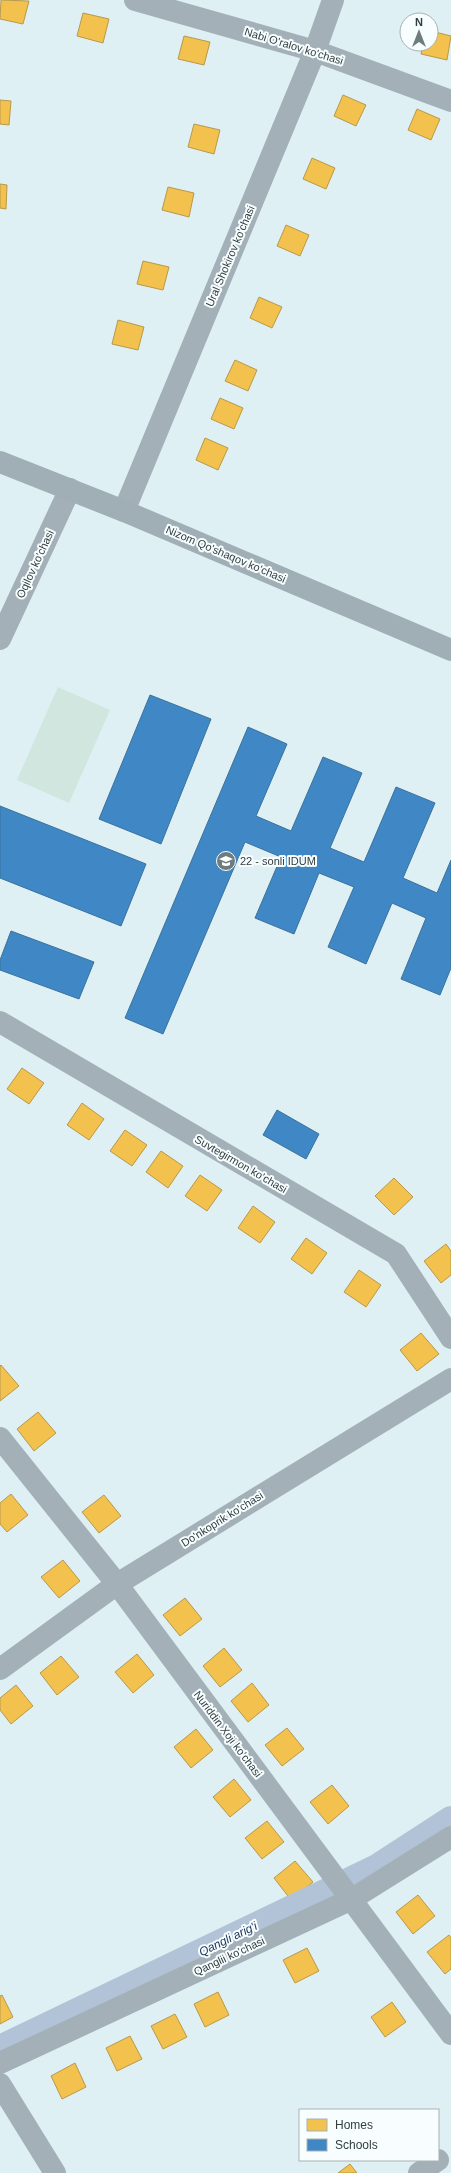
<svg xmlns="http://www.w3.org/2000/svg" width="451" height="2173" font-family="Helvetica,sans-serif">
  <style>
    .green { fill: #d1e6de }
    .homes { fill: #f2c14e; stroke: #b8994a }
    .schools { fill: #3f88c5; stroke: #3b729d }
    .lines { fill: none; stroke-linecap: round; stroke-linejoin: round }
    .canal { stroke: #b2c3d8; stroke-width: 26 }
    .street { stroke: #a3b0b7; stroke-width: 22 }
    .secondary { stroke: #a0afb6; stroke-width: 22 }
    .labels { text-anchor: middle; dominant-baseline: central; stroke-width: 4; stroke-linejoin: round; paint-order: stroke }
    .street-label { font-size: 11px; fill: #313d3f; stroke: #f8feff }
    .poi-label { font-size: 11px; fill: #313d3f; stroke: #f8feff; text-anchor: start }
    .water-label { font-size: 12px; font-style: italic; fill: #193056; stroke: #f8feff }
  </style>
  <rect width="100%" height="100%" fill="#def0f3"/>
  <path class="green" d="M 58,687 L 110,710 L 69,803 L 17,780 Z"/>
  <path class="homes" d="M 1,0 L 29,1 L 23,24 L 0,19 Z
    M 83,13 L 109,19 L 103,43 L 77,36 Z
    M 431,31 L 451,36 L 447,60 L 421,54 L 423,44 L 431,44 Z
    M 184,36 L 210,42 L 204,65 L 178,59 Z
    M 343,95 L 366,105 L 356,126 L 334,116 Z
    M 0,100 L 11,101 L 9,125 L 0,124 Z
    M 417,109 L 440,119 L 431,140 L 408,130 Z
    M 194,124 L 220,130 L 214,154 L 188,147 Z
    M 312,158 L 335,168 L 326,189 L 303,179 Z
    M 0,184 L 7,185 L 6,209 L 0,208 Z
    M 168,187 L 194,193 L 189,217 L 162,210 Z
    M 286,225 L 309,235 L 300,256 L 277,246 Z
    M 143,261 L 169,267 L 163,290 L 137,284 Z
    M 259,297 L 282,307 L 272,328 L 250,318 Z
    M 118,320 L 144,327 L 138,350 L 112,344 Z
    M 235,360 L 257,370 L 248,391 L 225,381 Z
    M 220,398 L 243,408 L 234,429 L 211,419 Z
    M 205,438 L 228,448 L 218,470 L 196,460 Z
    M 22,1068 L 44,1083 L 29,1104 L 7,1089 Z
    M 82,1103 L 104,1119 L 89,1140 L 67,1125 Z
    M 125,1130 L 147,1145 L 132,1166 L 110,1151 Z
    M 161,1151 L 183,1166 L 168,1188 L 146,1172 Z
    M 200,1175 L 222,1190 L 207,1211 L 185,1196 Z
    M 394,1178 L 413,1197 L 394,1215 L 375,1196 Z
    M 253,1206 L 275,1222 L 260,1243 L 238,1228 Z
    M 306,1238 L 327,1253 L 312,1274 L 291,1259 Z
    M 446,1244 L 451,1251 L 451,1275 L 441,1283 L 424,1261 Z
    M 359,1270 L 381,1285 L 366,1307 L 344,1292 Z
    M 421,1333 L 439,1354 L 417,1371 L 400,1350 Z
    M 1,1365 L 19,1386 L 0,1401 L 0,1366 Z
    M 38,1412 L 56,1433 L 34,1451 L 17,1429 Z
    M 11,1494 L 28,1515 L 7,1532 L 0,1524 L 0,1503 Z
    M 104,1495 L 121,1516 L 99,1533 L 82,1512 Z
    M 63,1560 L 80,1581 L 59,1598 L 41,1577 Z
    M 185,1598 L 202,1619 L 180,1636 L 163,1615 Z
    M 224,1648 L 242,1670 L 220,1687 L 203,1666 Z
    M 137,1654 L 154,1675 L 133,1693 L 115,1672 Z
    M 61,1656 L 79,1677 L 57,1695 L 40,1673 Z
    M 252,1683 L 269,1705 L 248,1722 L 231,1701 Z
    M 16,1685 L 33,1706 L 11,1724 L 0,1710 L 0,1698 Z
    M 287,1728 L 304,1749 L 282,1766 L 265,1745 Z
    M 196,1729 L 213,1750 L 191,1768 L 174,1747 Z
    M 234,1779 L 251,1800 L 230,1817 L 213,1797 Z
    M 332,1785 L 349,1806 L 328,1824 L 310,1802 Z
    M 267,1821 L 284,1842 L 262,1859 L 245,1838 Z
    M 295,1861 L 313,1882 L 291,1900 L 274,1878 Z
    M 418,1895 L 435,1916 L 413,1934 L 396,1912 Z
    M 449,1935 L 451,1938 L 451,1969 L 445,1974 L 427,1952 Z
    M 307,1948 L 319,1971 L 295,1983 L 283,1960 Z
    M 218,1992 L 229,2015 L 205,2027 L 194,2004 Z
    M 2,1995 L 13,2017 L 0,2024 L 0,1996 Z
    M 392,2002 L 406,2022 L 385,2037 L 371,2017 Z
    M 175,2014 L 187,2037 L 163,2049 L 151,2026 Z
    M 130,2036 L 142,2059 L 117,2071 L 106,2048 Z
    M 75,2063 L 86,2087 L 62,2099 L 51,2076 Z
    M 350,2164 L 357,2173 L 338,2173 Z"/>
  <path class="schools" d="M 150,695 L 211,719 L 161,844 L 99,819 Z
    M 248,727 L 287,744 L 256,816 L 291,831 L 323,757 L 362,773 L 330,848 L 364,862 L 396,787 L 435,803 L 403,878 L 437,893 L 451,860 L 451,968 L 440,995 L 401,979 L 426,918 L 392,903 L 366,964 L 328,947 L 354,887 L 319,873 L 294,934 L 255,918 L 281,857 L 245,842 L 163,1034 L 125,1018 Z
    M 0,806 L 146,864 L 121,926 L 0,878 Z
    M 11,931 L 94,962 L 79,999 L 0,970 L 0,960 Z
    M 277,1110 L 319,1134 L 306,1159 L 263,1135 Z"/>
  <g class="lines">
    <path class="canal" d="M 0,2048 L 377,1867 L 451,1819"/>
    <path class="street" d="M 135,0 L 315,51 L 451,101
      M 124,511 L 315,51 L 333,0
      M 0,639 L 70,489
      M 0,1022 L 396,1254 L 451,1338
      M 0,1438 L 117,1584 L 451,2034
      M 0,1669 L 117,1584 L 451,1379
      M 0,2063 L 352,1899 L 451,1837
      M 0,2084 L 55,2173
      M 419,2173 L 438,2160"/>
    <path class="secondary" d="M 0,462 L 124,511 L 451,650"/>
  </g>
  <defs>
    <symbol id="school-disc" viewBox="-11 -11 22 22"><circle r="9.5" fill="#6e7c7e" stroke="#f8feff"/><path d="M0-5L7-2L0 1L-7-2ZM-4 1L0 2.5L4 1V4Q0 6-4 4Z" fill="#fff"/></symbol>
  </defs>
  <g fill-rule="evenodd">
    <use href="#school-disc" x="215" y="850" width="22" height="22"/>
  </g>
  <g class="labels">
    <g class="street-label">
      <text transform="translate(294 46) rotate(17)">Nabi O'ralov ko'chasi</text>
      <text transform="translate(230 256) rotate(-67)">Ural Shokirov ko'chasi</text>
      <text transform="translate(226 554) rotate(23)">Nizom Qo'shaqov ko'chasi</text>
      <text transform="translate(35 564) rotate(-65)">Oqilov ko'chasi</text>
      <text transform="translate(241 1164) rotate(30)">Suvtegirmon ko'chasi</text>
      <text transform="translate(222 1519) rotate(-32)">Do'nkoprik ko'chasi</text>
      <text transform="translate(228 1734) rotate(53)">Nuriddin Xoji ko'chasi</text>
      <text transform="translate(229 1956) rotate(-25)">Qanglii ko'chasi</text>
    </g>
    <g class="poi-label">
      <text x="240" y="861">22 - sonli IDUM</text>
    </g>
    <g class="water-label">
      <text transform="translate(228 1939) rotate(-26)">Qangli arig'i</text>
    </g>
  </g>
  <rect x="299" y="2109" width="140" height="52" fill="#f8feff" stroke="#a8b1b2"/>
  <rect x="307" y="2119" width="20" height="12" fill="#f2c14e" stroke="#a8b1b2"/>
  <text x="335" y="2129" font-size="12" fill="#313d3f">Homes</text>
  <rect x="307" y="2139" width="20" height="12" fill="#3f88c5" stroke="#a8b1b2"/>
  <text x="335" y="2149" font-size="12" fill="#313d3f">Schools</text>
  <g transform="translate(419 32)"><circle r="19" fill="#f8feff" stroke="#a8b1b2"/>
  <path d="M0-3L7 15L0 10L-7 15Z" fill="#6e7c7e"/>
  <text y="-6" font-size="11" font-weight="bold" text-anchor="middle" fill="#313d3f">N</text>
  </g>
</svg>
